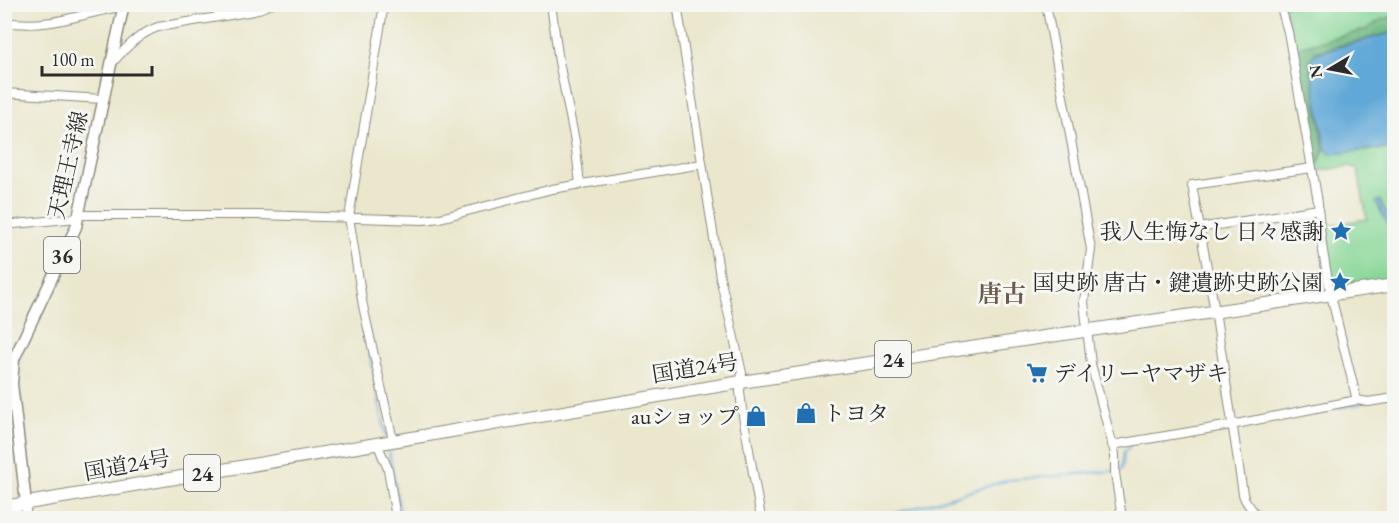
<svg xmlns="http://www.w3.org/2000/svg" width="1399" height="523" font-family="'EB Garamond','Noto Serif JP',serif">
  <style>
    .green { fill: #87d797; stroke: #598161; stroke-width: 1.5 }
    .forest { fill: #6db880; stroke: #4c7256; stroke-width: 1.5 }
    .water { fill: #60a8d7; stroke: #466a81; stroke-width: 1.5 }
    .lines { fill: none; stroke-linecap: round; stroke-linejoin: round }
    .stream { stroke: #60a8d7; stroke-width: 2 }
    .minor-casing { stroke: #8b897c; stroke-width: 10 }
    .major-casing { stroke: #8b897c; stroke-width: 13 }
    .highway-casing { stroke: #8b897c; stroke-width: 14 }
    .minor { stroke: #fff; stroke-width: 8 }
    .major { stroke: #fff; stroke-width: 10 }
    .highway { stroke: #fff; stroke-width: 12 }
    .labels { text-anchor: middle; dominant-baseline: central; stroke-width: 6; stroke-linejoin: round; paint-order: stroke }
    .shield { fill: #f6f6f2; stroke: #686867; stroke-width: 1.5 }
    .shield-label { font-size: 21px; font-weight: bold; fill: #2b2b2b }
    .street-label { font-size: 22px; fill: #2b2b2b; stroke: #f6f6f2 }
    .poi-label { font-size: 22px; fill: #2b2b2b; stroke: #f6f6f2; text-anchor: end }
    .neighbourhood-label { font-size: 24px; font-weight: bold; fill: #6c5c4f; stroke: #f6f6f2 }
  </style>
  <rect width="100%" height="100%" fill="#f6f6f2"/>
  <filter id="ink" filterUnits="userSpaceOnUse"><feTurbulence type="fractalNoise" baseFrequency=".0167" numOctaves="2"/><feDisplacementMap in="SourceGraphic" scale="12" xChannelSelector="R" yChannelSelector="G"/><feConvolveMatrix kernelMatrix="1 2 1 2 8 2 1 2 1" color-interpolation-filters="sRGB"/></filter>
  <filter id="wash" filterUnits="userSpaceOnUse"><feTurbulence type="fractalNoise" baseFrequency=".008" numOctaves="4" result="noise"/><feDisplacementMap in="SourceGraphic" scale="24" xChannelSelector="R" yChannelSelector="G"/><feGaussianBlur stdDeviation="1.35" result="paint"/><feColorMatrix in="noise" values="0 0 0 0 0 0 0 0 0 0 0 0 0 0 0 0 0 1.4 0 .05"/><feComposite in="paint" operator="in"/></filter>
  <g filter="url(#wash)">
    <rect width="100%" height="100%" fill="#ebe7cd"/>
    <path class="green" d="M 1283,5 L 1394,5 L 1394,279 L 1334,288 L 1321,227 L 1367,219 L 1358,170 L 1351,166 L 1316,171 L 1295,44 Z"/>
    <path class="forest" d="M 1394,17 L 1394,32 L 1316,52 L 1310,60 L 1324,149 L 1319,163 L 1316,164 L 1295,54 L 1299,47 L 1367,29 L 1382,19 Z"/>
    <path class="water" d="M 1394,32 L 1394,148 L 1330,154 L 1325,149 L 1310,60 L 1316,53 Z
      M 1380,200 L 1394,229 L 1394,237 L 1376,202 Z"/>
    <g class="lines">
      <path class="stream" d="M 370,354 L 386,437
        M 1336,408 L 1360,404
        M 388,446 L 401,518
        M 1118,471 L 1122,469 L 1124,452 L 1130,446
        M 833,518 L 850,518
        M 880,518 L 1008,480 L 1113,471"/>
    </g>
  </g>
  <g filter="url(#ink)">
    <g class="lines">
      <defs>
        <path id="minor" d="M 384,4 L 349,217 L 363,306 L 393,440
          M 551,4 L 559,62 L 575,141 L 580,184
          M 677,4 L 720,277 L 742,373 L 740,391 L 742,410 L 761,518
          M 1046,4 L 1091,249 L 1084,302 L 1091,364 L 1115,454 L 1115,473 L 1122,518
          M 1280,4 L 1288,32 L 1318,202 C 1321,269 1341,335 1357,400
          M 4,22 C 53,29 78,14 124,6
          M 111,64 C 126,48 138,34 158,27 L 254,11 L 271,4
          M 4,93 L 103,99
          M 79,215 L 258,215 L 423,220 L 440,218 L 552,189 L 702,164
          M 4,225 L 78,218
          M 1199,228 L 1319,209
          M 377,443 L 388,469 L 396,518
          M 1112,445 L 1231,425 L 1357,400 L 1368,402 L 1394,398
          M 26,503 L 26,518
          M 1257,518 C 1253,508 1245,504 1243,494 L 1216,317 L 1192,185 L 1312,168"/>
        <path id="major" d="M 26,503 L 12,384 L 14,359 L 76,227 L 124,4"/>
        <path id="highway" d="M 4,507 L 741,382 L 1394,285"/>
      </defs>
      <use href="#minor" class="minor-casing"/>
      <use href="#major" class="major-casing"/>
      <use href="#highway" class="highway-casing"/>
      <use href="#minor" class="minor"/>
      <use href="#major" class="major"/>
      <use href="#highway" class="highway"/>
    </g>
  </g>
  <defs>
    <symbol id="sight-bare" viewBox="-9 -9 18 18"><path d="M0-6L1.8-2.2L6-1.7L2.9 1.2L3.7 5.4L0 3.3L-3.7 5.4L-2.9 1.2L-6-1.7L-1.8-2.2Z" fill="#1f6fb2" stroke="#f6f6f2" stroke-width="2.5" paint-order="stroke"/></symbol>
    <symbol id="supermarket-bare" viewBox="-9 -9 18 18"><path d="M-6-5.5h2.5l.6 2H6L4.5 2H-2.5L-4.4-4H-6ZM-1.5 3.2a1.3 1.3 0 1 0 .1 0ZM3 3.2a1.3 1.3 0 1 0 .1 0Z" fill="#1f6fb2" stroke="#f6f6f2" stroke-width="2.5" paint-order="stroke"/></symbol>
    <symbol id="shop-bare" viewBox="-9 -9 18 18"><path d="M-5-2.5h2.3a2.7 3.5 0 0 1 5.4 0H5L5.5 6h-11ZM-1.5-2.5h3a1.5 2.3 0 0 0-3 0Z" fill="#1f6fb2" stroke="#f6f6f2" stroke-width="2.5" paint-order="stroke"/></symbol>
  </defs>
  <g fill-rule="evenodd">
    <use href="#sight-bare" x="1326" y="216" width="30" height="30"/>
    <use href="#sight-bare" x="1325" y="267" width="30" height="30"/>
    <use href="#supermarket-bare" x="1022" y="358" width="30" height="30"/>
    <use href="#shop-bare" x="791" y="398" width="30" height="30"/>
    <use href="#shop-bare" x="741" y="401" width="30" height="30"/>
  </g>
  <g class="labels">
    <g class="shield">
      <rect x="44" y="237" width="36" height="36" rx="4.5"/>
      <rect x="875" y="341" width="36" height="36" rx="4.5"/>
      <rect x="184" y="455" width="36" height="36" rx="4.5"/>
    </g>
    <g class="shield-label">
      <text x="62" y="255">36</text>
      <text x="893" y="359">24</text>
      <text x="202" y="473">24</text>
    </g>
    <g class="street-label">
      <text transform="translate(68 165) rotate(-77)">天理王寺線</text>
      <text transform="translate(695 368) rotate(-9)">国道24号</text>
      <text transform="translate(127 465) rotate(-10)">国道24号</text>
    </g>
    <g class="poi-label">
      <text x="1324" y="231">我人生悔なし 日々感謝</text>
      <text x="1323" y="282">国史跡 唐古・鍵遺跡史跡公園</text>
      <text x="1054" y="373" text-anchor="start">デイリーヤマザキ</text>
      <text x="823" y="413" text-anchor="start">トヨタ</text>
      <text x="739" y="416">auショップ</text>
    </g>
    <g class="neighbourhood-label">
      <text x="1002" y="293">唐古</text>
    </g>
  </g>
  <rect width="1399" height="523" fill="none" stroke="#f6f6f2" stroke-width="24"/>
  <g transform="translate(1330 69) rotate(260)" stroke="#f6f6f2" stroke-width="4.5" paint-order="stroke">
  <path d="M0-4.5L10 22L0 15L-10 22Z" fill="#2b2b2b"/>
  <text y="-9" font-size="16" font-weight="bold" text-anchor="middle" fill="#2b2b2b">N</text>
  </g>
  <path d="M42 66v9h110v-9" fill="none" stroke="#2b2b2b" stroke-width="3"/>
  <text x="51" y="66" font-size="18" fill="#2b2b2b" stroke="#f6f6f2" stroke-width="4.5" paint-order="stroke">100 m</text>
</svg>
